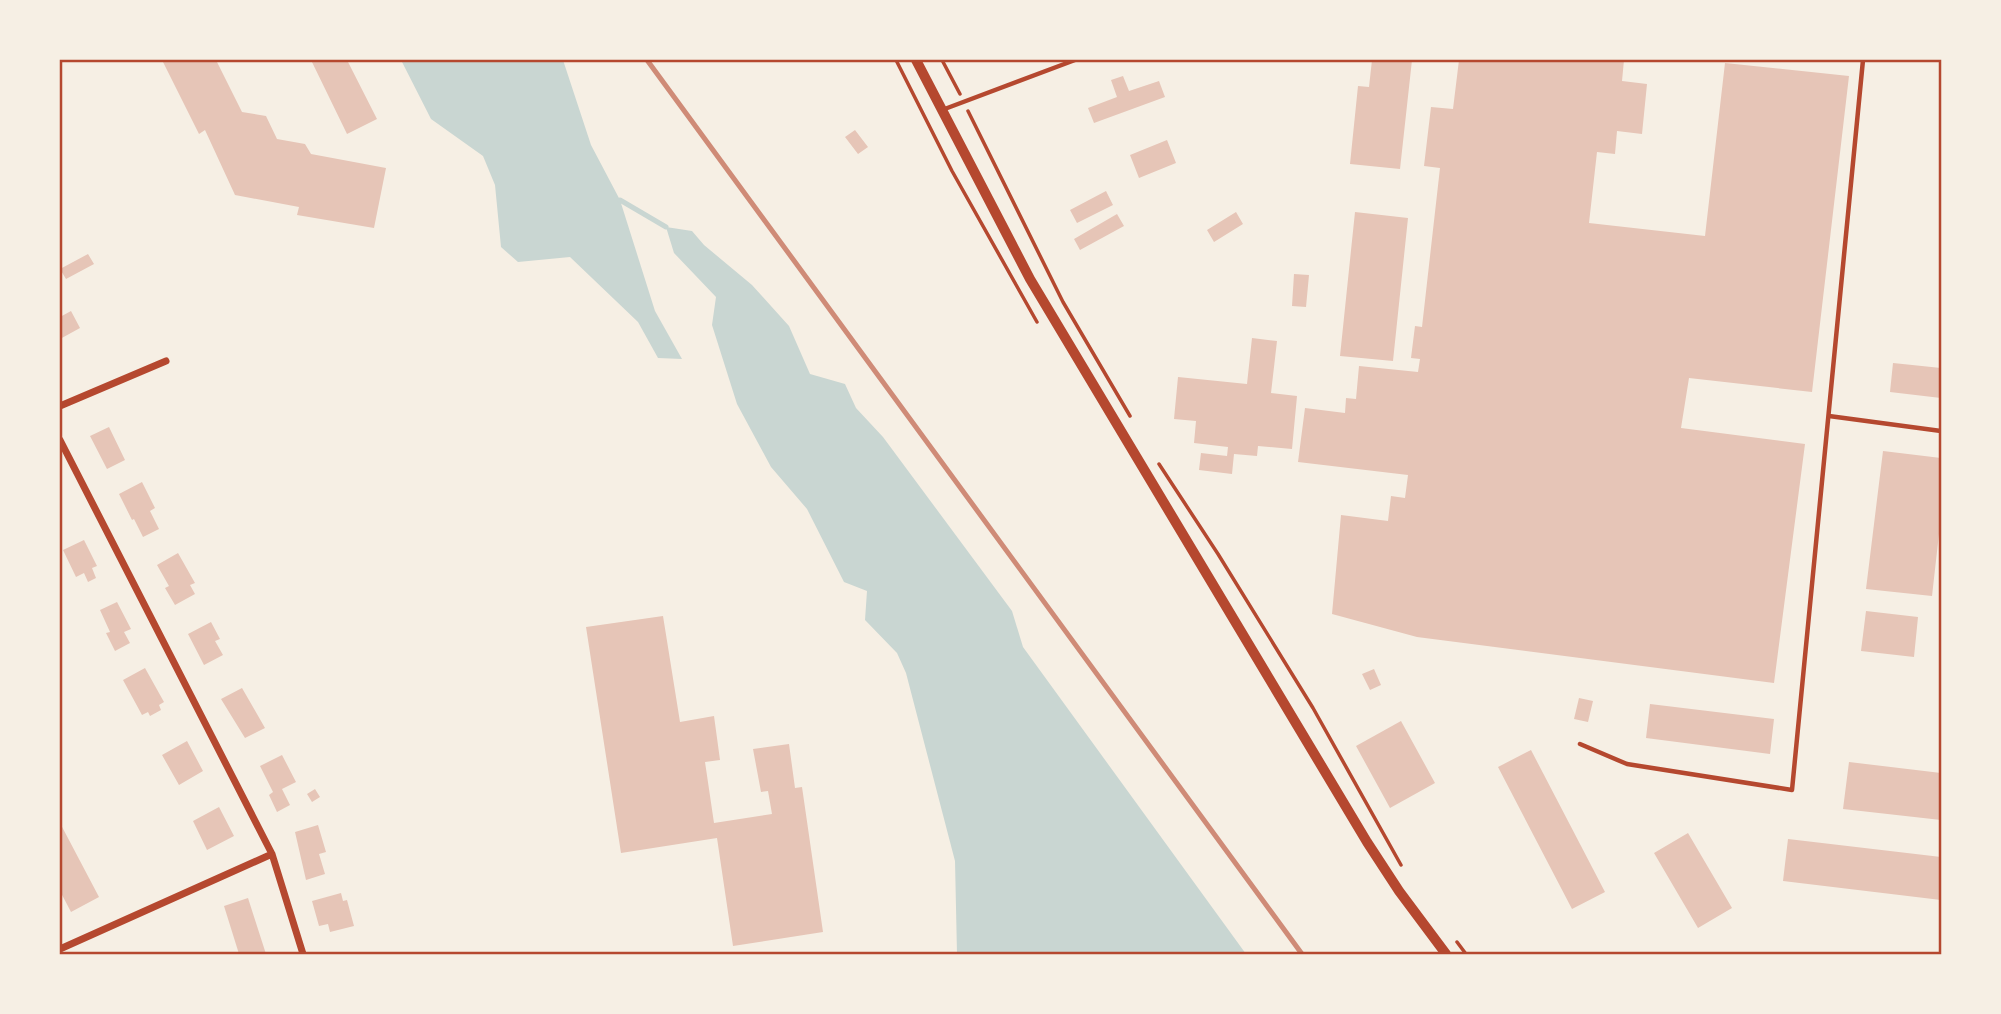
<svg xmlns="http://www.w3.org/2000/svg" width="2001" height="1014" font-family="'Nunito Sans',sans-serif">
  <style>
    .water { fill: #c9d6d2 }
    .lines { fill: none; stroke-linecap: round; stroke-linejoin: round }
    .stream { stroke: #c9d6d2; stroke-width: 5 }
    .building { fill: #e6c5b7 }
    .path { stroke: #b5482f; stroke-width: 3.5 }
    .service { stroke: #b5482f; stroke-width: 4.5 }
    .minor { stroke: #b5482f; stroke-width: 7 }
    .tertiary { stroke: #b5482f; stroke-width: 10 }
    .rail { stroke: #cf8b77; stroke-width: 5 }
    .neatline { fill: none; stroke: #b5482f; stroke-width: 2.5 }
  </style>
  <rect width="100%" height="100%" fill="#f6efe4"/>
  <path class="water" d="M 401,60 L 563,60 L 591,145 L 620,200 L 655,311 L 682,359 L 658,358 L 638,322 L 570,257 L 518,262 L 501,247 L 495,185 L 483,156 L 431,119 Z
    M 666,227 L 692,231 L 704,245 L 752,285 L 789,326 L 810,374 L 845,384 L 856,408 L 883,437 L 1012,611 L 1023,647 L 1246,954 L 957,954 L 955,861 L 906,673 L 897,653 L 865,620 L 867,591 L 844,582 L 807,509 L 771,467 L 737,404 L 712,325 L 716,297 L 674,253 Z"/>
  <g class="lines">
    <path class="stream" d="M 620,200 L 666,227"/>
  </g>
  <path class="building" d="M 162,60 L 216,60 L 242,112 L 266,116 L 277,139 L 305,144 L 311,154 L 386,168 L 374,228 L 297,215 L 299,207 L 235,195 L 205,130 L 199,134 Z
    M 311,60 L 347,60 L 377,119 L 347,134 Z
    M 1372,60 L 1412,60 L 1400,169 L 1350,164 L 1358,86 L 1369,87 Z
    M 1459,60 L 1624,60 L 1622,81 L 1647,84 L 1642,134 L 1617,131 L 1615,154 L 1597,152 L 1589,223 L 1705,236 L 1725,63 L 1849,76 L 1812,392 L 1689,378 L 1681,428 L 1805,444 L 1774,683 L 1417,637 L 1332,614 L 1341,515 L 1388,521 L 1391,496 L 1405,498 L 1408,475 L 1298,462 L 1305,408 L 1345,413 L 1346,398 L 1356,399 L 1359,366 L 1418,372 L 1420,359 L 1411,358 L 1415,326 L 1422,327 L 1440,168 L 1424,166 L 1431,107 L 1453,109 Z
    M 1123,76 L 1129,91 L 1159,81 L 1165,97 L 1094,123 L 1088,108 L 1117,97 L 1111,80 Z
    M 855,130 L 868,147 L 858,154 L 845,137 Z
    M 1167,140 L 1176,163 L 1139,178 L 1130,155 Z
    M 1106,191 L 1113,205 L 1077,223 L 1070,210 Z
    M 1236,212 L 1243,224 L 1214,242 L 1207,230 Z
    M 1355,212 L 1408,218 L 1393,361 L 1340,356 Z
    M 1117,214 L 1124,226 L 1080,250 L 1074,239 Z
    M 88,254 L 94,264 L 66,279 L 60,269 Z
    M 1294,274 L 1309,275 L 1306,307 L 1292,306 Z
    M 71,311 L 80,328 L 60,339 L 60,317 Z
    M 1252,338 L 1277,341 L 1271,393 L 1297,396 L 1292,449 L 1258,446 L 1257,456 L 1234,454 L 1232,474 L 1199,470 L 1201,453 L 1227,456 L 1228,447 L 1194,443 L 1196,421 L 1174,419 L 1178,377 L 1247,384 Z
    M 1893,363 L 1941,368 L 1941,398 L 1890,392 Z
    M 109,427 L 125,460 L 107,469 L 90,436 Z
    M 1883,451 L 1941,458 L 1941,516 L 1932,596 L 1866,589 Z
    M 142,482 L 155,508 L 150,511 L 159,529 L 143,537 L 134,519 L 132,520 L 119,494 Z
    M 84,540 L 97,566 L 92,568 L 96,578 L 88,582 L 84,573 L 76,577 L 63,550 Z
    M 178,553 L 195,583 L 190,585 L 195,594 L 175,605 L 165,588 L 169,586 L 157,565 Z
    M 117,602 L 131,629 L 124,632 L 130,643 L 115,651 L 106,633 L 110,632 L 100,610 Z
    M 1866,611 L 1918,617 L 1914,657 L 1861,651 Z
    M 663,616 L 680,722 L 714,716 L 720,760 L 705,762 L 714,823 L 772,814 L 768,791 L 761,792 L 753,749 L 789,744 L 795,788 L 802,787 L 823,932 L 733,946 L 717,838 L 621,853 L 586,627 Z
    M 211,622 L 220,639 L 215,641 L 223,655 L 204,665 L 188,634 Z
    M 145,668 L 164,702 L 159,705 L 161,710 L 150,716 L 148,712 L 142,715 L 123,680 Z
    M 1374,669 L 1381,685 L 1370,690 L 1362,674 Z
    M 242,688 L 265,728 L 245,738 L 221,699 Z
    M 1579,698 L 1593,701 L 1588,722 L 1574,719 Z
    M 1650,704 L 1774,719 L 1770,754 L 1646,738 Z
    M 1401,721 L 1435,783 L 1390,808 L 1356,746 Z
    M 187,741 L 203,771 L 179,785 L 162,755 Z
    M 1531,750 L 1605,892 L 1572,909 L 1498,767 Z
    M 282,755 L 296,782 L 282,789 L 290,805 L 277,812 L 269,795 L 273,792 L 260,766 Z
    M 1849,762 L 1941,773 L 1941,820 L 1843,809 Z
    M 315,789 L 320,797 L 312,802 L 307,794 Z
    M 219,807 L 234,836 L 207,850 L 193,821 Z
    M 60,823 L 99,897 L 71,912 L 60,891 Z
    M 318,825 L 326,852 L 319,854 L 325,874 L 306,880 L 295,832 Z
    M 1688,833 L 1732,908 L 1698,928 L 1654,853 Z
    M 1788,839 L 1941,857 L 1941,900 L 1783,881 Z
    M 341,893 L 343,901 L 347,900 L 354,926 L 330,932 L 328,924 L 319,926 L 312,901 Z
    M 248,898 L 266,954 L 239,954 L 224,906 Z"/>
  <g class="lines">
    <path class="path" d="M 896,60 L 952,171 L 1037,322
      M 942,60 L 960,94
      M 968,111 L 1063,302 L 1130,416
      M 1159,464 L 1218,554 L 1313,708 L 1401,865
      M 1457,942 L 1466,954"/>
    <path class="service" d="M 942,110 L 1075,60
      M 1829,416 L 1941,431
      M 1580,744 L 1627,764 L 1792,790 L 1863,60"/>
    <path class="minor" d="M 60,406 L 166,361
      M 60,440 L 272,854 L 303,954
      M 60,949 L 272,854"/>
    <path class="tertiary" d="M 916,60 L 1030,279 L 1367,842 L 1399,891 L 1446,954"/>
    <path class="rail" d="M 647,60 L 1302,954"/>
  </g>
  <rect width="2001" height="1014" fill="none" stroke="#f6efe4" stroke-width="122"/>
  <rect x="61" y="61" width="1879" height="892" class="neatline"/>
</svg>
